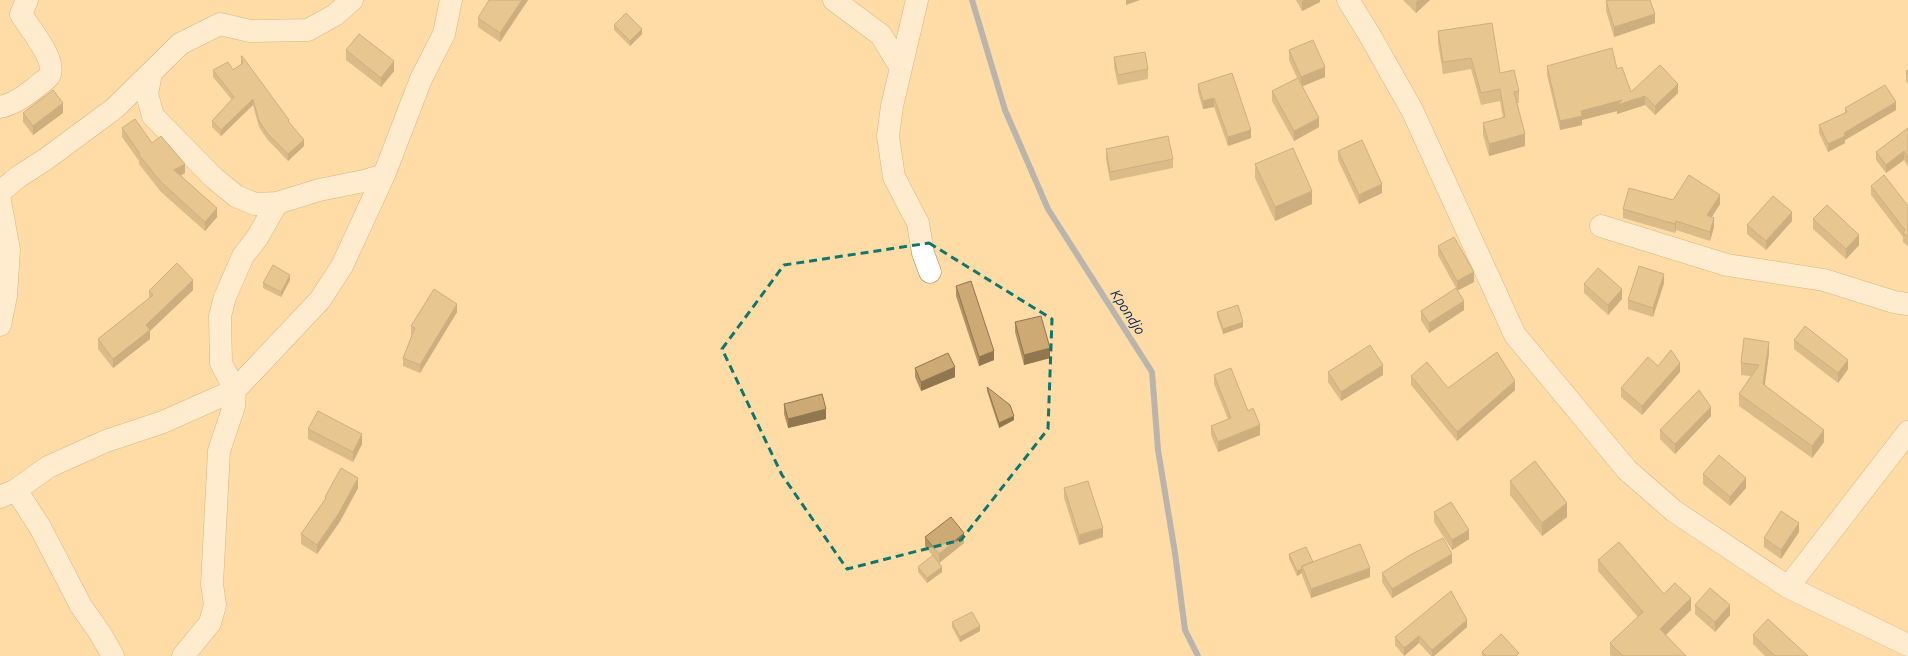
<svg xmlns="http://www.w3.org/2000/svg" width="1908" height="656" font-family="Ubuntu,sans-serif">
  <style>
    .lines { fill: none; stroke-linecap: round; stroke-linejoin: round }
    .stream { stroke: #6485b5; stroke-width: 6 }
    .minor-casing { stroke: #a68653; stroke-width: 23 }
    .minor { stroke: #fff; stroke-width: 22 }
    .wall { fill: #b09263 }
    .shaded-wall { fill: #907750 }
    .building { fill: #cdaa73; stroke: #907750 }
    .marked { fill: none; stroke: #0f766e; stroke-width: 3; stroke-dasharray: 8 5; stroke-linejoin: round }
    .labels { text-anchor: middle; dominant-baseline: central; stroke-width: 3; stroke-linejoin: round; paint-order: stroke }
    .water-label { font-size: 14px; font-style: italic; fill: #002862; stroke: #ffdca6 }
  </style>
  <rect width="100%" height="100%" fill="#ffdca6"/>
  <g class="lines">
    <path class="stream" d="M 972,0 L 1005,110 L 1048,209 L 1152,372 L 1158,450 L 1175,553 L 1185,630 L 1198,656"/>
    <defs>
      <path id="minor" d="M 834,0 L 881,35 L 901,68
        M 917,0 L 892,106 L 888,136 L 894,177 L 918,223 L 923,253 L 930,272
        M 1348,0 L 1369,34 L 1412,110 L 1515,335 L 1627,470 L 1674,511 L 1788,587 L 1908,645
        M 151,73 L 147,94 L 153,116 L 214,178 L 236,196 L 255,204 L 277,203 L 319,190 L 364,181 L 384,175
        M 0,107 C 12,105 25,96 35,88 C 39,84 46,80 49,76 C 58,61 29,28 21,14 L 27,0
        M 0,192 L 18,177 L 46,159 L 115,108 L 180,44 L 220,24 L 250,31 L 308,30 L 335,15 L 352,0
        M 0,201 L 9,250 L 6,296 L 0,325
        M 1601,226 L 1727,265 L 1824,280 L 1894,302 L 1908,304
        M 16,490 L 40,527 L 81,606 L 100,633 L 113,656
        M 0,497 L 16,490 L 48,467 L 106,441 L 163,422 L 235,390 L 320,300 L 342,266 L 384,175 L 421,79 L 444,34 L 451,0
        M 1788,587 L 1908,432
        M 183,656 L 210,623 L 215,605 L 212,584 L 219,451 L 234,406 L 235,390 L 221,363 L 220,316 L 225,297 L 243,256 L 257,238 L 277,203"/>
    </defs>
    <use href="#minor" class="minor-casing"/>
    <use href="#minor" class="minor"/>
  </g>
  <path class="wall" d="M 528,0 L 500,42 L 478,27 L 478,18 Z
    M 1296,0 L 1320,0 L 1320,2 L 1302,11 Z
    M 1403,0 L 1430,0 L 1416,13 Z
    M 1606,1 L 1655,23 L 1614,37 L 1606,11 Z
    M 614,25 L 642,34 L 630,46 L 614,30 Z
    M 1438,31 L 1500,73 L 1519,91 L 1519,103 L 1517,103 L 1525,146 L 1489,156 L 1483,135 L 1483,123 L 1503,118 L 1500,101 L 1481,105 L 1471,69 L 1443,74 L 1438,43 Z
    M 346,50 L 394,71 L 381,87 L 346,60 Z
    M 1289,50 L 1325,77 L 1302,86 L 1319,127 L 1294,141 L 1272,101 L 1272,91 L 1297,78 L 1289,60 Z
    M 241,56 L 289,122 L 304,146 L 288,161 L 267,139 L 259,127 L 253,105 L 221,136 L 212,127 L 212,121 L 232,100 L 213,77 L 213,70 L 233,70 L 241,64 Z
    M 1114,57 L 1148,69 L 1148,79 L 1118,85 L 1114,67 Z
    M 1547,66 L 1617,69 L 1631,92 L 1678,93 L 1655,115 L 1645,105 L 1617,114 L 1617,111 L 1582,120 L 1582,125 L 1560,130 L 1547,75 Z
    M 1908,70 L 1908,84 L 1906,81 L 1906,71 Z
    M 1232,73 L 1251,138 L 1228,146 L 1214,107 L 1203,109 L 1198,92 L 1198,84 Z
    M 1845,108 L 1896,110 L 1845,140 L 1845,143 L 1828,152 L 1819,133 L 1819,125 L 1845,113 Z
    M 23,113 L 63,113 L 33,135 L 23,122 Z
    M 122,128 L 152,143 L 185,173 L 181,175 L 217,217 L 205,231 L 161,192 L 139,164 L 139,161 L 122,137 Z
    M 1908,128 L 1908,167 L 1904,160 L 1886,173 L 1876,160 L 1876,152 Z
    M 1106,149 L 1173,159 L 1173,168 L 1110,181 L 1106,159 Z
    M 1338,151 L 1382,193 L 1359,204 L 1338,160 Z
    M 1255,164 L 1312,204 L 1275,221 L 1255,178 Z
    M 1871,186 L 1908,206 L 1908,246 L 1903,242 L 1903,237 L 1871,195 Z
    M 1673,200 L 1720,204 L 1712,217 L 1714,227 L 1710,241 L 1676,230 L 1675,233 L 1623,218 L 1623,209 Z
    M 1813,219 L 1859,245 L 1846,259 L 1813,229 Z
    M 1792,221 L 1766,250 L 1747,234 L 1747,225 Z
    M 1438,246 L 1474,282 L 1458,290 L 1464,310 L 1429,333 L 1421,320 L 1421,311 L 1456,288 L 1438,255 Z
    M 290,280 L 281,297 L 263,288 L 263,283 Z
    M 1664,283 L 1653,317 L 1628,309 L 1628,300 Z
    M 1584,284 L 1622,299 L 1608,315 L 1584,293 Z
    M 956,286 L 994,360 L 979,366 L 956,296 Z
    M 193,290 L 150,331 L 150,339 L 113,368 L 98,349 L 98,339 L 149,299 L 149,291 Z
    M 457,312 L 420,373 L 403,366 L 403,358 L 412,335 L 411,335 L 411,326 Z
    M 1217,312 L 1243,327 L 1223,334 L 1217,316 Z
    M 1015,322 L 1050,358 L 1024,365 L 1015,332 Z
    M 1794,340 L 1848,369 L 1838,383 L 1794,349 Z
    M 1769,353 L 1765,385 L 1824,442 L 1812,458 L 1739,406 L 1739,394 L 1751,376 L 1741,375 L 1741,363 Z
    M 1658,366 L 1680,372 L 1642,415 L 1621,397 L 1621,388 Z
    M 915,368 L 955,377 L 921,391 L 915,377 Z
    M 1328,372 L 1383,375 L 1341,401 L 1328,382 Z
    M 1214,375 L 1248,411 L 1260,435 L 1218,452 L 1211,435 L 1211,426 L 1228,419 L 1214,384 Z
    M 1411,376 L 1448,388 L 1515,390 L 1457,441 L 1411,385 Z
    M 987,387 L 1014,420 L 999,428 L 987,391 Z
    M 784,404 L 826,419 L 788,428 L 784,414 Z
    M 1711,416 L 1675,454 L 1660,439 L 1660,430 Z
    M 308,429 L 362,444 L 353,462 L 308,439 Z
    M 1703,474 L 1746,488 L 1730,506 L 1703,484 Z
    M 1510,481 L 1567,517 L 1542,536 L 1510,495 Z
    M 358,488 L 339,523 L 317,554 L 301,544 L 301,534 L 325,501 L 325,497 Z
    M 1064,488 L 1103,537 L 1079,545 L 1064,498 Z
    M 1434,512 L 1469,539 L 1452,550 L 1434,522 Z
    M 1799,532 L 1781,559 L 1764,547 L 1764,538 Z
    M 925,537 L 964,543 L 939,563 L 942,572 L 927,583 L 918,572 L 918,567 L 933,556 L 925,546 Z
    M 1289,554 L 1313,562 L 1370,577 L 1311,598 L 1302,575 L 1302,573 L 1297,576 L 1289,559 Z
    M 1598,560 L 1691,610 L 1665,635 L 1686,656 L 1611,656 L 1610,655 L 1610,643 L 1638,617 L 1598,571 Z
    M 1452,563 L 1392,598 L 1382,582 L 1382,573 Z
    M 1695,605 L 1730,615 L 1715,632 L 1695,614 Z
    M 952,622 L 980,631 L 960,642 L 952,627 Z
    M 1467,627 L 1434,656 L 1431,656 L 1419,643 L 1404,656 L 1395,645 L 1395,637 Z
    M 1753,635 L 1808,656 L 1765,656 L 1753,644 Z
    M 1482,652 L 1519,656 L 1482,656 Z"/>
  <path class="shaded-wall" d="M 522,0 L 528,0 L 500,42 L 500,33 Z
    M 1126,0 L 1140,0 L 1126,5 Z
    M 1305,0 L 1320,0 L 1320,2 L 1302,11 L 1302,1 Z
    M 1418,0 L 1430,0 L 1416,13 L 1416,2 Z
    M 1655,14 L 1655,23 L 1614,37 L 1614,27 Z
    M 642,29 L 642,34 L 630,46 L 630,41 Z
    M 394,61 L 394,71 L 381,87 L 381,78 Z
    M 1325,67 L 1325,77 L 1301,87 L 1301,77 Z
    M 1678,84 L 1678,93 L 1655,115 L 1655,106 Z
    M 1645,96 L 1645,105 L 1617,114 L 1617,111 L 1582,120 L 1582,125 L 1560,130 L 1560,121 L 1581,111 L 1622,100 Z
    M 1214,98 L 1214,107 L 1203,109 L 1203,101 Z
    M 253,99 L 253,105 L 221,136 L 221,130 Z
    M 1896,102 L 1896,110 L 1845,140 L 1845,143 L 1828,152 L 1828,144 L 1844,133 Z
    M 63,103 L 63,113 L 33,135 L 33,126 Z
    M 1319,118 L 1319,127 L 1294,141 L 1294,131 Z
    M 1251,130 L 1251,138 L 1228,146 L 1228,137 Z
    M 1525,134 L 1525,146 L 1489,156 L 1489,144 Z
    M 304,140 L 304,146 L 288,161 L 288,154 Z
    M 1904,151 L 1904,160 L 1886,173 L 1886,165 Z
    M 185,164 L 185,173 L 174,179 L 174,170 Z
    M 1382,184 L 1382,193 L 1359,204 L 1359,195 Z
    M 1312,191 L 1312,204 L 1275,221 L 1275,207 Z
    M 1720,195 L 1720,204 L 1707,224 L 1707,215 Z
    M 217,208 L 217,217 L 205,231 L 205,222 Z
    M 1792,212 L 1792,221 L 1766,250 L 1766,241 Z
    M 1714,218 L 1714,227 L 1710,241 L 1710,232 Z
    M 1676,221 L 1676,230 L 1675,233 L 1675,224 Z
    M 1859,235 L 1859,245 L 1846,259 L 1846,249 Z
    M 1474,272 L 1474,282 L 1457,291 L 1457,281 Z
    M 1664,274 L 1664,283 L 1653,317 L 1653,308 Z
    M 290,275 L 290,280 L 281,297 L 281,292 Z
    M 193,280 L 193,290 L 150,331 L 150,339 L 113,368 L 113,359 L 146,325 Z
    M 1622,289 L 1622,299 L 1608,315 L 1608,305 Z
    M 1464,301 L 1464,310 L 1429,333 L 1429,323 Z
    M 457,304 L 457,312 L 420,373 L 420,365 Z
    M 1243,322 L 1243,327 L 1223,334 L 1223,329 Z
    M 1769,342 L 1769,353 L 1763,396 L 1763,384 Z
    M 1050,348 L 1050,358 L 1024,365 L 1024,355 Z
    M 994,351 L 994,360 L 979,366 L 979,357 Z
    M 1848,360 L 1848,369 L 1838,383 L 1838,373 Z
    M 1680,363 L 1680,372 L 1642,415 L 1642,406 Z
    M 1383,365 L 1383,375 L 1341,401 L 1341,392 Z
    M 955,367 L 955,377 L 921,391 L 921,382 Z
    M 1515,381 L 1515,390 L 1457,441 L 1457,432 Z
    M 1711,407 L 1711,416 L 1675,454 L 1675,444 Z
    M 826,409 L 826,419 L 788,428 L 788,419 Z
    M 1014,416 L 1014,420 L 999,428 L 999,423 Z
    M 1260,425 L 1260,435 L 1218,452 L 1218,442 Z
    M 1824,430 L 1824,442 L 1812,458 L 1812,446 Z
    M 362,434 L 362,444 L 353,462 L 353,452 Z
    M 358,478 L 358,488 L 339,523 L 317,554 L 317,545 Z
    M 1746,478 L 1746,488 L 1730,506 L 1730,497 Z
    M 1567,503 L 1567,517 L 1542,536 L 1542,523 Z
    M 1799,523 L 1799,532 L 1781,559 L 1781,550 Z
    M 1103,528 L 1103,537 L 1079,545 L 1079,535 Z
    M 1469,530 L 1469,539 L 1452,550 L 1452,540 Z
    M 964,533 L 964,543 L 939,563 L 939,554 Z
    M 1452,554 L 1452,563 L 1392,598 L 1392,589 Z
    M 942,567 L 942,572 L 927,583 L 927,578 Z
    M 1370,568 L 1370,577 L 1311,598 L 1311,589 Z
    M 1302,569 L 1302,573 L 1297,576 L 1297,571 Z
    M 1691,598 L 1691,610 L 1660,641 L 1660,629 Z
    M 1730,605 L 1730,615 L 1715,632 L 1715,622 Z
    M 1467,620 L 1467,627 L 1434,656 L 1432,656 L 1432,650 Z
    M 980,626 L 980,631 L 960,642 L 960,637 Z
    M 1419,636 L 1419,643 L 1404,656 L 1404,648 Z"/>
  <path class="building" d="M 489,0 L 522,0 L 500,33 L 478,18 Z
    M 1609,0 L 1650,0 L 1655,14 L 1614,27 L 1606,1 Z
    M 626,13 L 642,29 L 630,41 L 614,25 Z
    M 1492,23 L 1500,73 L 1514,70 L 1519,91 L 1514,92 L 1525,134 L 1489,144 L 1483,123 L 1505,117 L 1500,89 L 1481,93 L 1471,58 L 1443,62 L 1438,31 Z
    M 359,34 L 394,61 L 381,78 L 346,50 Z
    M 1313,40 L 1325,67 L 1301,77 L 1289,50 Z
    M 1612,48 L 1617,69 L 1622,67 L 1631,92 L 1660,65 L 1678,84 L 1655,106 L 1645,96 L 1617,105 L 1622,100 L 1581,111 L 1582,116 L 1560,121 L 1547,66 Z
    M 1145,52 L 1148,69 L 1118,75 L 1114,57 Z
    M 241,56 L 242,56 L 289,120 L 288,121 L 304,140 L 288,154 L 267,133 L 259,121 L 253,99 L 221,130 L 212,121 L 234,97 L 213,70 L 228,62 L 233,70 L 243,63 Z
    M 1908,70 L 1908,75 L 1906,71 Z
    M 1232,73 L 1251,130 L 1228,137 L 1214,98 L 1203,101 L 1198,84 Z
    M 1298,78 L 1319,118 L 1294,131 L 1272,91 Z
    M 1885,85 L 1896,102 L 1844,133 L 1845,136 L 1828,144 L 1819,125 L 1847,112 L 1845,108 Z
    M 53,90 L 63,103 L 33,126 L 23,113 Z
    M 135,119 L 152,143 L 161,136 L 185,164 L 174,170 L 217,208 L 205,222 L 161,182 L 139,155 L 140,154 L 122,128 Z
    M 1908,128 L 1908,158 L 1904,151 L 1886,165 L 1876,152 Z
    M 1168,136 L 1173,159 L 1110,172 L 1106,149 Z
    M 1362,140 L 1382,184 L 1359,195 L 1338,151 Z
    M 1293,148 L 1312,191 L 1275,207 L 1255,164 Z
    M 1689,175 L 1720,195 L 1707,215 L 1714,218 L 1710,232 L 1676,221 L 1675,224 L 1623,209 L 1629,188 L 1673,200 Z
    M 1884,175 L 1908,206 L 1908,237 L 1903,233 L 1905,230 L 1871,186 Z
    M 1773,196 L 1792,212 L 1766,241 L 1747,225 Z
    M 1827,205 L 1859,235 L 1846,249 L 1813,219 Z
    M 1454,237 L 1474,272 L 1457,281 L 1438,246 Z
    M 177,263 L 193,280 L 146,325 L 150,330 L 113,359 L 98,339 L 153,295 L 149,291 Z
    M 273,265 L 290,275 L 281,292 L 263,283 Z
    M 1639,266 L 1664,274 L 1653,308 L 1628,300 Z
    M 1598,268 L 1622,289 L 1608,305 L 1584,284 Z
    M 971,281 L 994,351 L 979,357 L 956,286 Z
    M 1456,288 L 1464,301 L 1429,323 L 1421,311 Z
    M 434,289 L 457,304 L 420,365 L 403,358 L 415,328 L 411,326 Z
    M 1238,305 L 1243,322 L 1223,329 L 1217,312 Z
    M 1041,316 L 1050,348 L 1024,355 L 1015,322 Z
    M 1805,326 L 1848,360 L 1838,373 L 1794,340 Z
    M 1744,338 L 1769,342 L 1763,384 L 1824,430 L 1812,446 L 1739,394 L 1759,365 L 1741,363 Z
    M 1370,345 L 1383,365 L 1341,392 L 1328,372 Z
    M 1671,350 L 1680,363 L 1642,406 L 1621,388 L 1648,357 L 1658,366 Z
    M 1497,352 L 1515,381 L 1457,432 L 1411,376 L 1427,362 L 1448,388 Z
    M 948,353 L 955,367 L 921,382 L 915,368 Z
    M 1231,368 L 1248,411 L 1253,408 L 1260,425 L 1218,442 L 1211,426 L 1231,418 L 1214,375 Z
    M 987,387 L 1010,405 L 1014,416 L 999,423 Z
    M 1699,390 L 1711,407 L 1675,444 L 1660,430 Z
    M 822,394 L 826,409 L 788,419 L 784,404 Z
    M 318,411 L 362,434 L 353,452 L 308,429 Z
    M 1719,455 L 1746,478 L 1730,497 L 1703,474 Z
    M 1535,461 L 1567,503 L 1542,523 L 1510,481 Z
    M 341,468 L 358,478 L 339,513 L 317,545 L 301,534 L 326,498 L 325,497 Z
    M 1088,481 L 1103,528 L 1079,535 L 1064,488 Z
    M 1451,502 L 1469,530 L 1452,540 L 1434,512 Z
    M 1781,511 L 1799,523 L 1781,550 L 1764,538 Z
    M 951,517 L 964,533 L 939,554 L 925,537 Z
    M 1443,538 L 1452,554 L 1392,589 L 1382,573 L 1410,555 Z
    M 1619,542 L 1664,594 L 1675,583 L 1691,598 L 1660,629 L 1686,656 L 1623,656 L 1610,643 L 1643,612 L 1598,560 Z
    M 1360,544 L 1370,568 L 1311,589 L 1302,566 Z
    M 1306,547 L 1313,562 L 1302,566 L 1302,569 L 1297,571 L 1289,554 Z
    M 933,555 L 942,567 L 927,578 L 918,567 Z
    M 1710,588 L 1730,605 L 1715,622 L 1695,605 Z
    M 1451,591 L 1467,620 L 1432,650 L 1419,636 L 1404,648 L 1395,637 Z
    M 972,612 L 980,626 L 960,637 L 952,622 Z
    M 1768,619 L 1808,656 L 1775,656 L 1753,635 Z
    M 1501,634 L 1519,653 L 1516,656 L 1486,656 L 1482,652 Z"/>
  <path d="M0 0H1908V656H0ZM 929,243 L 1052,319 L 1048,429 L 961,540 L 847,569 L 782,475 L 722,349 L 784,265 Z" fill="#ffdca6" fill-opacity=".55" fill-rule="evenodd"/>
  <path class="marked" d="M 929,243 L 1052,319 L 1048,429 L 961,540 L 847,569 L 782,475 L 722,349 L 784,265 Z"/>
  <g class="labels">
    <g class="water-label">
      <text transform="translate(1128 312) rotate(57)">Kpondjo</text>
    </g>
  </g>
</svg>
